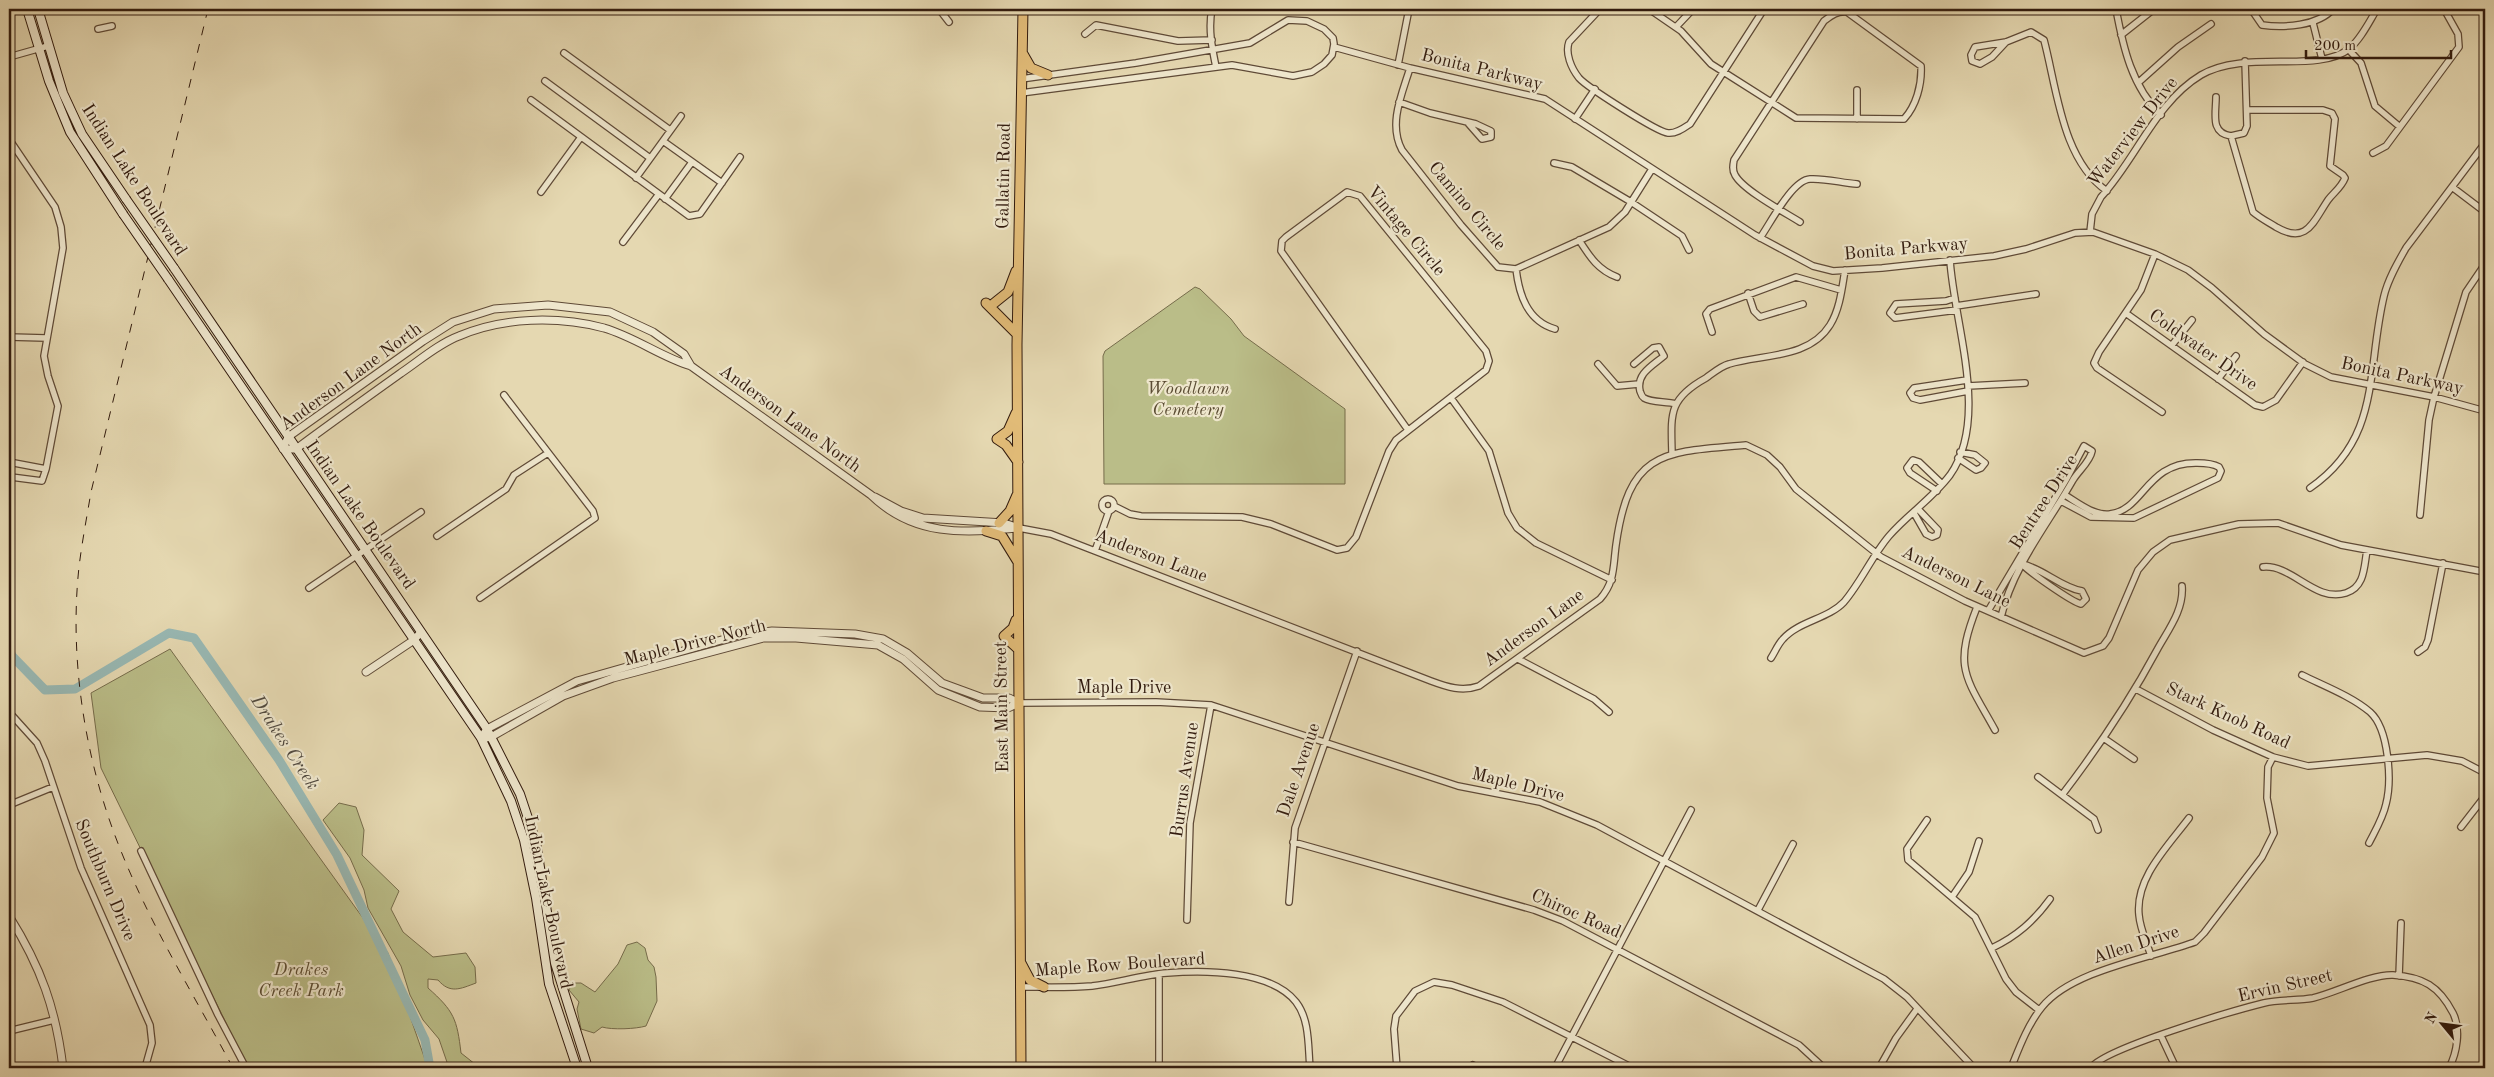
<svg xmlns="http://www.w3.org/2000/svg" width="2494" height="1077" font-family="'Old Standard TT',serif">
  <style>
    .green { fill: #babd88; stroke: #766c4b }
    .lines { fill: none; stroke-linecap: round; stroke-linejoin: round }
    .river { stroke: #98b8b3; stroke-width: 9 }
    .minor-casing { stroke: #5f4a37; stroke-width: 8 }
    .tertiary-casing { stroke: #5f4a37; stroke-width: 9 }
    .secondary-casing { stroke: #321b0e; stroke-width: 10 }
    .primary-casing { stroke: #321b0e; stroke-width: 11 }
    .minor { stroke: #eee6cc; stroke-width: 5.5 }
    .tertiary { stroke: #eee6cc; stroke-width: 7 }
    .secondary { stroke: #eee6cc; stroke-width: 8 }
    .primary { stroke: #e2bc78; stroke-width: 9 }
    .rail { stroke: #321b0e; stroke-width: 1; stroke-dasharray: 9 9; stroke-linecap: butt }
    .secondary-bridge-casing { stroke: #321b0e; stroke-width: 10; stroke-linecap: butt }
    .secondary-bridge { stroke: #eee6cc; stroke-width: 8 }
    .labels { text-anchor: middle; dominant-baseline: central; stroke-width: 4.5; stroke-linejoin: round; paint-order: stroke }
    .street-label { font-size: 18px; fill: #321b0e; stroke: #eee6cc }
    .park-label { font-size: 18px; font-style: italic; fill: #5b4c33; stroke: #eee6cc }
    .water-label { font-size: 19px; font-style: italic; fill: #514a40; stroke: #eee6cc }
  </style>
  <rect width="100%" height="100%" fill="#e5d8b1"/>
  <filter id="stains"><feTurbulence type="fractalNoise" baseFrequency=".004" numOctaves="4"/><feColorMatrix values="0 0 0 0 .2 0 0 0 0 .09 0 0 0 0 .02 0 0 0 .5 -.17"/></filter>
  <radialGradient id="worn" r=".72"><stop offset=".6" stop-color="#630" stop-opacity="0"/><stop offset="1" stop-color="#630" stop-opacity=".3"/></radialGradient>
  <path class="green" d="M 1195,287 L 1200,289 L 1231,319 L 1244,336 L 1345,409 L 1345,484 L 1104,484 L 1103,356 L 1105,351 Z
    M 170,649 L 388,953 L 428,1068 L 248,1068 L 101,768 L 91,693 Z
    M 339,803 L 356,807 L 364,830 L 362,855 L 399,891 L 391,909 L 403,932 L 433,957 L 466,953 L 475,967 L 476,983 C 460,989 450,994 438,980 L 428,979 L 428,988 C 454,1011 457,1019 461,1053 L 480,1068 L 449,1068 L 439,1039 L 423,1020 L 410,995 L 401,966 L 368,908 L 364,890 L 350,858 L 323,820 Z
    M 637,942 L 645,948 L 648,960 L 654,967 L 656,977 L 657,1001 L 646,1026 C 636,1029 612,1030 602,1027 L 594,1033 L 581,1029 L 577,1009 L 579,1002 L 569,990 L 572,983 L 581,983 L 595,992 L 618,964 L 627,945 Z"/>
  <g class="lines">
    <path class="river" d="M 9,649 L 12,656 L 45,690 L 75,689 L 169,633 L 194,638 L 279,760 L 337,855 L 425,1040 L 430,1068"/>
    <defs>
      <path id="minor" d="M 939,9 L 949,22
        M 1212,9 C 1208,28 1212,48 1216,67
        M 1600,9 L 1569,42 C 1565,53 1571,68 1579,78 C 1587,87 1657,132 1668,133 C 1676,134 1684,128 1690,124 L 1764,9
        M 1649,9 L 1681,31 L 1711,64 L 1796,118 L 1904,119 C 1916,106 1922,85 1921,66 L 1847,12 C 1837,11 1832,15 1824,21 L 1734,160 C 1733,165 1732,170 1735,175 C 1743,190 1784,212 1800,222
        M 2116,9 C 2123,47 2132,87 2161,115
        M 2251,9 L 2262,25 C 2284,28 2318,26 2333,9
        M 2313,23 L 2322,59
        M 1676,27 L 1693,9
        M 98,29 L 112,26
        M 1085,34 L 1096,25 L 1178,41 L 1212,40
        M 2121,35 L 2154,9
        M 2006,42 L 1992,57 L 1980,64 L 1972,61 L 1971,55 L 1975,47 L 2006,42 L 2031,32 L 2044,40 C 2057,89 2062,160 2107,191
        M 1334,47 L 1410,68 L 1545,99 L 1755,235 L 1813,266 L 1833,271 L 1882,268 L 1994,256 L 2026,249 L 2075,233 L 2093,232 L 2155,254 L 2188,270 L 2212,288 L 2264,334 L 2305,364 L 2331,377 L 2434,397 L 2485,411
        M 2348,49 L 2361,63 L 2375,106 L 2400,127
        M 564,53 L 670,130
        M 9,57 L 48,46
        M 1398,65 L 1409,9
        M 1410,68 C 1402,94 1388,124 1402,150 L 1461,225 L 1498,267 L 1516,269 L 1609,227 L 1625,212 L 1652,169
        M 545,81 L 650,158
        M 2139,82 L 2178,47 L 2211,24
        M 1021,93 L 1232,65 L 1293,76 L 1312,72 L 1324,64 L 1332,55 L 1334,44 L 1333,38 L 1324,29 L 1307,21 L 1288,20 L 1250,43 L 1136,63 L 1021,79
        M 2216,97 C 2216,114 2210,133 2231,136 L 2253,212 C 2260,218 2268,222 2276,227 C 2307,245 2313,222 2328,200 C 2334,192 2341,188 2345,178 L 2343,175 L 2330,166 L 2335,119 L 2332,113 L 2323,110 L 2247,110
        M 531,100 L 689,216 L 700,214 L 740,157
        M 1399,102 L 1430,113 L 1476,124 L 1491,131 L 1491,137 L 1482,139 L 1468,123
        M 1575,119 L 1595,89
        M 1857,119 L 1857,90
        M 2231,136 L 2244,133 L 2247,126 L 2245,61
        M 9,139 L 55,207 L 61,227 L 63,248 L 44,356 L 48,376 L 58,406 L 46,469 L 9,462
        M 663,141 L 722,183
        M 2373,153 L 2386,146 L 2459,47 L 2458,34 L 2444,9
        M 1554,163 L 1572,167 L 1631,202 L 1682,236 L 1689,250
        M 636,178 L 681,116
        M 2452,187 L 2485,212
        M 541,192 L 581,137
        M 665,199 L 692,162
        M 2090,232 L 2092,214 L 2101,197 C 2136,159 2156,102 2201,75 C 2245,49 2317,74 2349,49 C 2361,39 2369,22 2377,9
        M 1760,238 C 1770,224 1792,180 1810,179 C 1825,178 1842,183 1857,184
        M 1579,240 C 1590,257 1598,270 1617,277
        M 623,242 L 659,194
        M 2155,254 L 2141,290 L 2099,352 L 2094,363 L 2097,368 L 2162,412
        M 1516,269 C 1519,294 1527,321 1555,329
        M 1748,293 L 1754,311 L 1760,317 L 1803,304
        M 1955,298 L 1946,301 L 1896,304 L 1890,313 L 1895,318 L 1957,310
        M 1956,306 L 2036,294
        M 2127,314 L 2255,405 L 2263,407 L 2276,400 L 2303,362
        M 1712,332 L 1706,314 L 1710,309 L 1796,277 L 1841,290
        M 9,337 L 46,338
        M 2172,345 L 2192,320
        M 1598,364 L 1617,386 L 1639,384
        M 1634,364 L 1653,348 L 1659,347 L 1664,356 C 1652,366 1636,374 1640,391 C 1641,393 1641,396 1644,398 C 1652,403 1666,401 1676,404
        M 2218,379 L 2236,356
        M 1967,380 L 1914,388 L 1910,393 L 1913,398 L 1920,400 L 1968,391
        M 1968,386 L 2025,383
        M 1451,398 L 1489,451 L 1508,513 L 1517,528 L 1536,543 L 1612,580
        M 1672,454 C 1671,414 1668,399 1706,378 C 1713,373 1721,366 1729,364 C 1762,354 1809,359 1830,325 C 1840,309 1842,288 1845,270
        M 1958,458 L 1976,470 L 1981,468 L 1985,463 L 1975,455 L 1960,452
        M 9,474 L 11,477 L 42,481 L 46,469
        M 2310,488 C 2382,438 2366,371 2384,296 C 2388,279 2398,262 2406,248 L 2485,143
        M 1937,491 L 1910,473 L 1907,468 L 1913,460 L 1919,462 L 1942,484
        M1102 505a6 6 0 1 1 12 0a6 6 0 1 1-12 0Z
        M 2061,501 L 2091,517 L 2134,518 L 2218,478 L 2221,471 L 2219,467 C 2212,463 2204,463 2197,463 C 2146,462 2144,510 2110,514 C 2094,516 2078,503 2065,495
        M 1114,506 L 1130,514 L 1141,516 L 1242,517 L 1271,524 L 1337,550 L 1347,548 L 1356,537 L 1389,451 L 1396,440 L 1486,370 L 1489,361 L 1486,351 L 1360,196 L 1347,192 L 1286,237 L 1282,241 L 1281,251 L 1408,430
        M 1914,513 L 1926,534 L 1932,537 L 1937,535 L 1938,530 L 1918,509
        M 2420,515 L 2429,420 L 2434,397 L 2466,292 L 2485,264
        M 1019,528 L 1051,534 L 1431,681 C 1447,687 1462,692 1479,686 L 1600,599 C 1615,582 1613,567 1616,545 C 1629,450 1663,452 1746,445 L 1767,455 L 1780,467 L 1796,489 L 1881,557 L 1965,601 L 2084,653 L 2103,646 L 2109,638 L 2138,570 L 2153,552 L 2170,540 L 2239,524 L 2278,523 L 2341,545 L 2485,572
        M 437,536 L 506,489 L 514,475 L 548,453
        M 1095,551 L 1109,511
        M 2022,564 C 2044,569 2060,587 2082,591 L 2086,599 L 2081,604 C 2072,602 2029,572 2022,564 Z
        M 2263,567 C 2292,564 2315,603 2346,593 C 2365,587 2364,567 2367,550
        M 309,588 L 421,512
        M 480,598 L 595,518 L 593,511 L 504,395
        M 1977,607 C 1953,668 1965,676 1995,730
        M 1988,611 L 2067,478 L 2084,446 L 2092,451 C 2090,462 2079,470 2073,480 C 2048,524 2013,566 2001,617
        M 2418,652 L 2425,647 L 2428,640 L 2443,563
        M 1771,658 C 1775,652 1778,644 1783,639 C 1799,621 1828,619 1844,602 C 1861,582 1872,556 1889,536 C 1908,514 1932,499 1950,475 C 1990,418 1954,324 1950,260
        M 1518,659 L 1594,699 L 1609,712
        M 2302,675 C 2324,686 2351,696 2370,712 C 2389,729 2392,781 2386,804 C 2383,818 2375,831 2369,843
        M 2136,689 L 2213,730 L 2273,757 L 2308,766 L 2427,755 L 2462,761 L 2485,773
        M 1019,703 L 1156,702 L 1211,705 L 1458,786 L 1540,802 L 1597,825 L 1884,979 L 1907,997 L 1974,1068
        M 9,712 L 37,743 L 45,761 L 81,868 L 150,1025 L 152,1043 L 145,1068
        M 2105,739 L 2134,759
        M 2038,777 L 2094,819 L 2098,830
        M 2062,795 C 2098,748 2129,702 2157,650 C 2168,630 2184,610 2182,586
        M 9,805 L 53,787
        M 1927,820 L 1907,849 L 1908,860 L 1975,917 L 2006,979 L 2016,992 L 2039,1010
        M 2461,827 L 2485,796
        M 1293,842 L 1534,910 L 1563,921 L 1799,1045 L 1824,1068
        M 141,851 L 218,1015 L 246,1068
        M 1952,897 L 1969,872 L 1979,841
        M 1289,902 L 1295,828 L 1357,651
        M 1758,910 L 1793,844
        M 1187,920 L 1190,823 L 1211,705
        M 9,933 L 16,928
        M 1992,948 C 2017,936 2034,921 2050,899
        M 2151,956 C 2147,943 2140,929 2139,915 C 2135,878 2168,846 2189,818
        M 1159,974 L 1159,1068
        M 2399,976 L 2401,923
        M 1019,987 C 1043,987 1068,988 1092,986 C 1117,983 1142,975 1167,973 C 1204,970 1271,970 1296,1002 C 1310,1020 1308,1047 1310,1068
        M 9,1031 L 54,1020
        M 2161,1036 L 2176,1068
        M 1473,1065 L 1479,1068
        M 1397,1068 L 1394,1029 L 1396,1016 L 1415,991 L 1434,982 L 1452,985 L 1503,1002 L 1633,1068
        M 1555,1068 L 1691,810
        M 1879,1068 L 1896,1038 L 1917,1009
        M 2011,1068 C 2019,1048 2028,1024 2042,1007 C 2072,970 2151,958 2195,942 L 2204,933 L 2262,857 L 2274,833 L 2267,798 L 2268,767 L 2273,757
        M 2091,1068 C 2102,1049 2236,1010 2264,1003 C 2279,999 2297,1001 2313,998 C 2335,993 2371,974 2393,975 C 2423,977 2439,986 2453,1013 C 2461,1029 2457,1053 2449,1068"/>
      <path id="tertiary" d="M 691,366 L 684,354 L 653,332 L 610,312 L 548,305 L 494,309 L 453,322 L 423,341 L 288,437 L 283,449 L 296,449 C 331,423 366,398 401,373 C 419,361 438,344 459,336 C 503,317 558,316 604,328 C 635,337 661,357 691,366 L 871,495 C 914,537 963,533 1019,528
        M 875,497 L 901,511 L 923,518 L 1004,523 L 1016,527
        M 366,672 L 414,640 L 421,632
        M 481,738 L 487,729 L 577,681 L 739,635 L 772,631 L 855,634 L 883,639 L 907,653 L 942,683 L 983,698 L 1009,698 L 1019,703
        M 486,738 L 491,737 L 563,696 L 613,678 L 763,638 L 796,638 L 878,645 L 903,659 L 938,690 L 980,707 L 1008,708 L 1019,703
        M 9,916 C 41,967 56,1009 63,1068"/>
      <path id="secondary" d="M 27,9 L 49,81 L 70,132 L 123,214
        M 38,9 L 63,93 L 82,134 L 126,199
        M 174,268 L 487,729 L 520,794 L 536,842 L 555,963 L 588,1068
        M 168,279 L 481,738 L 511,801 L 524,840 L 536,898 L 549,984 L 577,1068"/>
      <path id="primary" d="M 1023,54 L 1031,68 L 1048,75
        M 986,303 L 1017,334
        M 993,304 L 1008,292 L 1016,271
        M 1016,413 L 1008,431 L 997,439 L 1006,445 L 1018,462
        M 999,523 L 1010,511 L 1017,495
        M 986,531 L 1002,536 L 1018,562
        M 1016,620 L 1013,628 L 1004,636 L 1017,648
        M 1021,963 L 1030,980 L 1044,987
        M 1021,1068 L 1017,345 L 1023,9"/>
    </defs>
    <use href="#minor" class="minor-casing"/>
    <use href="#tertiary" class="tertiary-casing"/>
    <use href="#secondary" class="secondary-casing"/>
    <use href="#primary" class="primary-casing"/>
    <use href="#minor" class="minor"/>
    <use href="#tertiary" class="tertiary"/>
    <use href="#secondary" class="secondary"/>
    <use href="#primary" class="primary"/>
    <path class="rail" d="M 208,9 L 91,492 C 87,516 82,542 79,567 C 69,659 85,760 119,846 C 149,923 194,995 233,1068"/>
    <defs>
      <path id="secondary-bridge" d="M 126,199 L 174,268
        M 123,214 L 168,279"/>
    </defs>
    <use href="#secondary-bridge" class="secondary-bridge-casing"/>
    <use href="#secondary-bridge" class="secondary-bridge"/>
  </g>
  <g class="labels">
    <g class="street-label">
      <text transform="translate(1482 70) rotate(14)">Bonita Parkway</text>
      <text transform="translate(2133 132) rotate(-52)">Waterview Drive</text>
      <text transform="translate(1004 176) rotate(-89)">Gallatin Road</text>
      <text transform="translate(134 180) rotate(57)">Indian Lake Boulevard</text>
      <text transform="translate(1467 206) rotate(50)">Camino Circle</text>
      <text transform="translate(1406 231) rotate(50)">Vintage Circle</text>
      <text transform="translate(1906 249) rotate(-5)">Bonita Parkway</text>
      <text transform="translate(2203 350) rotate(35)">Coldwater Drive</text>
      <text transform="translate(2402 376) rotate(12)">Bonita Parkway</text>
      <text transform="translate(351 377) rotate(-36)">Anderson Lane North</text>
      <text transform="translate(790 419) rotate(36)">Anderson Lane North</text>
      <text transform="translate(2044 502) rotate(-57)">Bentree Drive</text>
      <text transform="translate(360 515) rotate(55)">Indian Lake Boulevard</text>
      <text transform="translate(1151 556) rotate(21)">Anderson Lane</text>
      <text transform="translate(1956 577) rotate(26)">Anderson Lane</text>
      <text transform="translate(1534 628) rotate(-36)">Anderson Lane</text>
      <text transform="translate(695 643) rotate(-14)">Maple Drive North</text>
      <text x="1124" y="688">Maple Drive</text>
      <text transform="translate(1002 707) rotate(-91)">East Main Street</text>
      <text transform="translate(2228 716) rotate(25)">Stark Knob Road</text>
      <text transform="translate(1299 770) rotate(-71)">Dale Avenue</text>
      <text transform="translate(1185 780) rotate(-82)">Burrus Avenue</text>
      <text transform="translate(1518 785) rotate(14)">Maple Drive</text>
      <text transform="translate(105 880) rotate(67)">Southburn Drive</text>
      <text transform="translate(548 902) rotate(78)">Indian Lake Boulevard</text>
      <text transform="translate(1576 914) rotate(24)">Chiroc Road</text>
      <text transform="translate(2136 945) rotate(-18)">Allen Drive</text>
      <text transform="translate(1120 965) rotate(-4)">Maple Row Boulevard</text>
      <text transform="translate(2285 986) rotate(-13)">Ervin Street</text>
    </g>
    <g class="park-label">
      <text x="1188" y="389">Woodlawn<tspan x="1188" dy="21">Cemetery</tspan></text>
      <text x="301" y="970">Drakes<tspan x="301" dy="21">Creek Park</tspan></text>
    </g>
    <g class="water-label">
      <text transform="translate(284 743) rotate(57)">Drakes Creek</text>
    </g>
  </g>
  <rect width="2494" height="1077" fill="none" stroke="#e5d8b1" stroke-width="30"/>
  <rect x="10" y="10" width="2474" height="1057" fill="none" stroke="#321b0e" stroke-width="2.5"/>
  <rect x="15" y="15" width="2464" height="1047" fill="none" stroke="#321b0e"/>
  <g transform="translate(2442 1024) rotate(299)" stroke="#eee6cc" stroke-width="4" paint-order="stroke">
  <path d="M0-4L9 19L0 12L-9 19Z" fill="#321b0e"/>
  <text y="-8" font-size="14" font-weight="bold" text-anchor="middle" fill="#321b0e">N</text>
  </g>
  <path d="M2306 50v8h145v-8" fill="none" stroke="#321b0e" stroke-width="2.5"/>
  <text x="2314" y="50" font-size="15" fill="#321b0e" stroke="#eee6cc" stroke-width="4" paint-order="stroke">200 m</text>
  <rect width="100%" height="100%" filter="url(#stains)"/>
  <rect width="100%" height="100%" fill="url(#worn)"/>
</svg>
